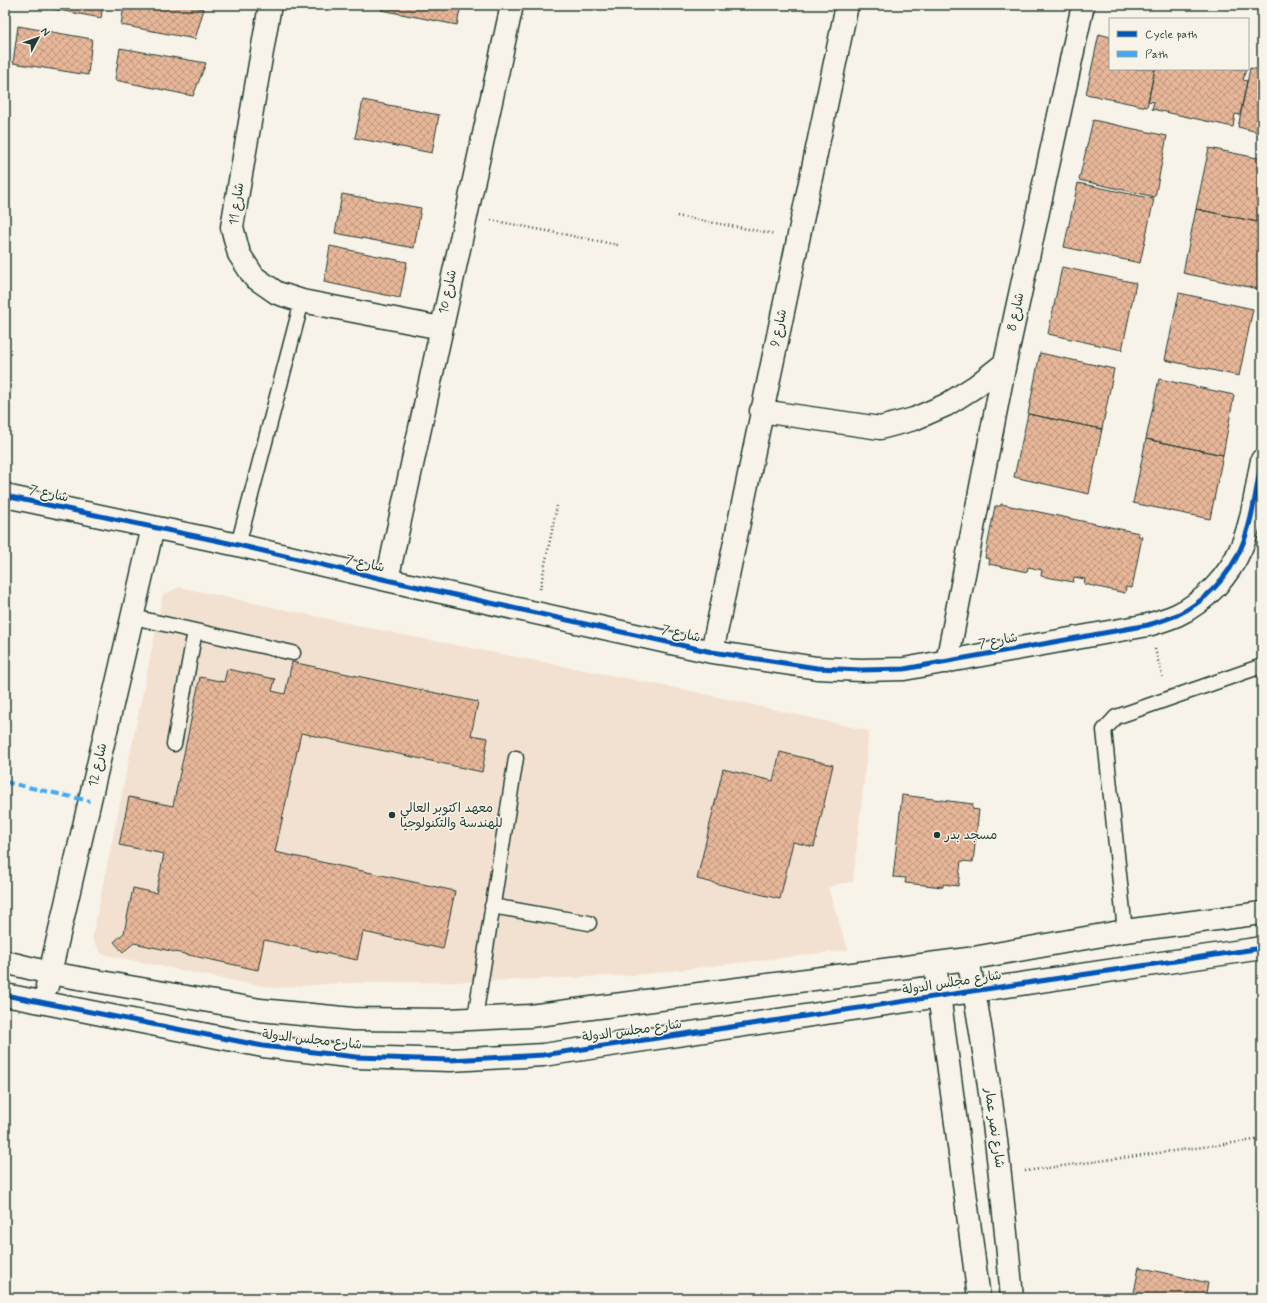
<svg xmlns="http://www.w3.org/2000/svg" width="1267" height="1303" font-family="Mynerve,'Playpen Sans Arabic',sans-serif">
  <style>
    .built { fill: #f2e1d0 }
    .building { fill: url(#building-cross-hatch); stroke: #1f3d34 }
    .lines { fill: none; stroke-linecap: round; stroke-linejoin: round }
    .service-casing { stroke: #1f3d34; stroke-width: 17 }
    .minor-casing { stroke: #1f3d34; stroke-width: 25 }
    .path { stroke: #1f3d34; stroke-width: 2.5; stroke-dasharray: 1 3; stroke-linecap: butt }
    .service { stroke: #f7f3e8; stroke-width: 14 }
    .minor { stroke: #f7f3e8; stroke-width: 22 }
    .quiet { stroke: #3fa9f5; stroke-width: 4; stroke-dasharray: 8 4; stroke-linecap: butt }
    .cycleway-casing { stroke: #f7f3e8; stroke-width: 8 }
    .cycleway { stroke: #0057b8; stroke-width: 5 }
    .poi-dot { fill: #1f3d34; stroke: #f7f3e8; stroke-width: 1.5 }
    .labels { text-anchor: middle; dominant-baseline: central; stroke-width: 3; stroke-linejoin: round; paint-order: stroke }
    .street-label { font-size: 13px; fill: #1f3d34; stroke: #f7f3e8 }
    .poi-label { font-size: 13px; fill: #1f3d34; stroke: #f7f3e8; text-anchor: start }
  </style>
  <defs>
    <pattern id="building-cross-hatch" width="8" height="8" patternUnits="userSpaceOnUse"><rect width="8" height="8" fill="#e8b799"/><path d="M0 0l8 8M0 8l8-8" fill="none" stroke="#bb967e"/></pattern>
  </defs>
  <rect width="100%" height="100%" fill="#f7f3e8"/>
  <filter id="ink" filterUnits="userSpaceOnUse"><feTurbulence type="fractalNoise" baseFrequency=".025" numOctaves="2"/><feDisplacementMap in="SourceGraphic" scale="8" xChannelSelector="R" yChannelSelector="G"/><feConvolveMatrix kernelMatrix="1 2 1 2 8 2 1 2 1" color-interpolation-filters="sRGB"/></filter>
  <g filter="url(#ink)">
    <path class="built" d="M 179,587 L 399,634 L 691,691 L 869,731 L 853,882 L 836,884 L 828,888 L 848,950 L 636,975 L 469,982 L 339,983 L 276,988 L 233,981 L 102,954 L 92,939 L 163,595 Z"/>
    <path class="building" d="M 32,5 L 103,5 L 101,18 Z
      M 124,5 L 182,5 L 204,9 L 195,39 L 121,25 Z
      M 382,5 L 461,5 L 457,25 L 381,10 Z
      M 18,26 L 92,39 L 88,75 L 13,63 Z
      M 1099,34 L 1110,37 L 1110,69 L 1155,69 L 1147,107 L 1086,94 Z
      M 120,48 L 206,63 L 193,96 L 115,80 Z
      M 1250,68 L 1262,70 L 1262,133 L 1238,127 Z
      M 1155,69 L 1246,69 L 1243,80 L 1247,81 L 1240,115 L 1235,114 L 1233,127 L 1152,109 L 1154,102 L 1148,101 Z
      M 363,100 L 439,115 L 432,153 L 355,138 Z
      M 1093,120 L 1167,136 L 1155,197 L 1079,180 Z
      M 1209,148 L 1262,159 L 1262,223 L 1196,209 Z
      M 1078,183 L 1154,199 L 1140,263 L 1064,247 Z
      M 342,194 L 421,208 L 414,248 L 335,233 Z
      M 1196,209 L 1262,223 L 1262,270 L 1258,289 L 1183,273 Z
      M 330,246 L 407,262 L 400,298 L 324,282 Z
      M 1062,267 L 1136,283 L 1122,350 L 1048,334 Z
      M 1179,293 L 1253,309 L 1239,376 L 1165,360 Z
      M 1040,353 L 1114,369 L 1102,429 L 1028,414 Z
      M 1159,379 L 1234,395 L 1223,455 L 1146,439 Z
      M 1028,414 L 1102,429 L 1089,494 L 1014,477 Z
      M 1146,439 L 1223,455 L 1210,519 L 1133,503 Z
      M 1001,504 L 1139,533 L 1138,536 L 1142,537 L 1132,588 L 1126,587 L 1125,593 L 1084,584 L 1085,579 L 1074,577 L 1073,582 L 1041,576 L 1042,570 L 1028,567 L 1027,572 L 989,564 L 990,559 L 985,558 L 995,506 L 1001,506 Z
      M 292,662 L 478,702 L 471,735 L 488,738 L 482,772 L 301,733 L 275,852 L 455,891 L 443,949 L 363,932 L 357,960 L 264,940 L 258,970 L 134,943 L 123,952 L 114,942 L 124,933 L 133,888 L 156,893 L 164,854 L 119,845 L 129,797 L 173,806 L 200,677 L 224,682 L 227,669 L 275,679 L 272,691 L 285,694 Z
      M 780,752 L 833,765 L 814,847 L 793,842 L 780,899 L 697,879 L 723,769 L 773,781 Z
      M 902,795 L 973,804 L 972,809 L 979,810 L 973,862 L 961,861 L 958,886 L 943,884 L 943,887 L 905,883 L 906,878 L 893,877 Z
      M 1139,1267 L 1208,1283 L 1205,1298 L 1133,1298 Z"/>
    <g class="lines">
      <defs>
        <path id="service" d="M 238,545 L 302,301
          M 133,617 L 293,653
          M 174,744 L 195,631
          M 492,906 L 589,923
          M 1125,931 L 1104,730 L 1116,717 L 1262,666
          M 475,1018 L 516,758"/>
        <path id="minor" d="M 270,5 L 232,227 L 239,254 L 254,277 L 277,293 L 302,301 L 441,328
          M 761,411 L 880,428 L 914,419 L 946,405 L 976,386 L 1005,363 L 1083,5
          M 5,494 L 10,497 L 238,545 L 387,580 L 712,652 L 817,668 L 861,670 L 904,669 L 1148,625 C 1158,622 1168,619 1177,615 C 1205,602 1229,576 1241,548 C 1253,521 1256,488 1262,460
          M 387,580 L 512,5
          M 712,652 L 847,5
          M 947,662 L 1005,363
          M 968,959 C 990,1071 1002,1185 1012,1298
          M 5,962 L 50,973 L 260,1010 L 353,1019 L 449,1020 L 530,1016 L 968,959 L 1125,931 L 1262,913
          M 935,964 L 979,1298
          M 47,986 L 153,527
          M 5,995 L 263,1046 L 356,1057 L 450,1060 L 543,1055 L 1262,948"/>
      </defs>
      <use href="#service" class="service-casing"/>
      <use href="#minor" class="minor-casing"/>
      <path class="path" d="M 677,216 L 775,234
        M 491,220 L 618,245
        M 540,589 L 557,506
        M 1155,649 L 1163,679
        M 1025,1171 L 1262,1139"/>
      <use href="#service" class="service"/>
      <use href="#minor" class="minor"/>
      <path class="quiet" d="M 5,782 L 90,801"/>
      <defs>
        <path id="cycleway" d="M 5,494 L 10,497 L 238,545 L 387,580 L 712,652 L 817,668 L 861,670 L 904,669 L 1148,625 C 1158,622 1168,619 1177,615 C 1205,602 1229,576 1241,548 C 1253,521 1256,488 1262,460
          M 5,995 L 263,1046 L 356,1057 L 450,1060 L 543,1055 L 1262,948"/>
      </defs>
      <use href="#cycleway" class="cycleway-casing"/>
      <use href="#cycleway" class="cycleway"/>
    </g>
  </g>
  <g class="poi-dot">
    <circle cx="392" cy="815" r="4"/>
    <circle cx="937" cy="835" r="4"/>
  </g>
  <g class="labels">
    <g class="street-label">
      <text transform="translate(237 204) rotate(-82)">شارع 11</text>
      <text transform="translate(448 292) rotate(-78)">شارع 10</text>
      <text transform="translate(1016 312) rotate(-78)">شارع 8</text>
      <text transform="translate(779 328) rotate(-78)">شارع 9</text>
      <text transform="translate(49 494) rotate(12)">شارع 7</text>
      <text transform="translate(365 564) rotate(13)">شارع 7</text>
      <text transform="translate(681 634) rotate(13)">شارع 7</text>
      <text transform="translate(998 641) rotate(-10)">شارع 7</text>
      <text transform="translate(98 765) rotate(-77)">شارع 12</text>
      <text transform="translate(952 983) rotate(-9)">شارع مجلس الدولة</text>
      <text transform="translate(632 1031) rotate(-8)">شارع مجلس الدولة</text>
      <text transform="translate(312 1040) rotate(6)">شارع مجلس الدولة</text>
      <text transform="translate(994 1128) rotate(82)">شارع نصر عمار</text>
    </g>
    <g class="poi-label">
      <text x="400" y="808">معهد اكتوبر العالي<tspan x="400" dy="15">للهندسة والتكنولوجيا</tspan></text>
      <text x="945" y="835">مسجد بدر</text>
    </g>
  </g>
  <rect width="1267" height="1303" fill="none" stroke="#f7f3e8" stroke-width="20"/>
  <rect x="10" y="10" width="1247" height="1283" fill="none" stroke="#1f3d34" stroke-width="1.5" filter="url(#ink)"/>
  <rect x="1109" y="18" width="140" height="52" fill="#f7f3e8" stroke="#a1aaa0"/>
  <rect x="1117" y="31" width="20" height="6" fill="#0057b8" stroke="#a1aaa0"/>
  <text x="1145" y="38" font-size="12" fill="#1f3d34">Cycle path</text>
  <rect x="1117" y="51" width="20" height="6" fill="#3fa9f5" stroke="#a1aaa0"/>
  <text x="1145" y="58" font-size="12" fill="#1f3d34">Path</text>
  <g transform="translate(38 38) rotate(49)" stroke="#f7f3e8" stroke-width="3" paint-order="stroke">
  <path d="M0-3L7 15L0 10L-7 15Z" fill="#1f3d34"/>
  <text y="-6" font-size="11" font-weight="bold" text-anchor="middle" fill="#1f3d34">N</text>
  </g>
</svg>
